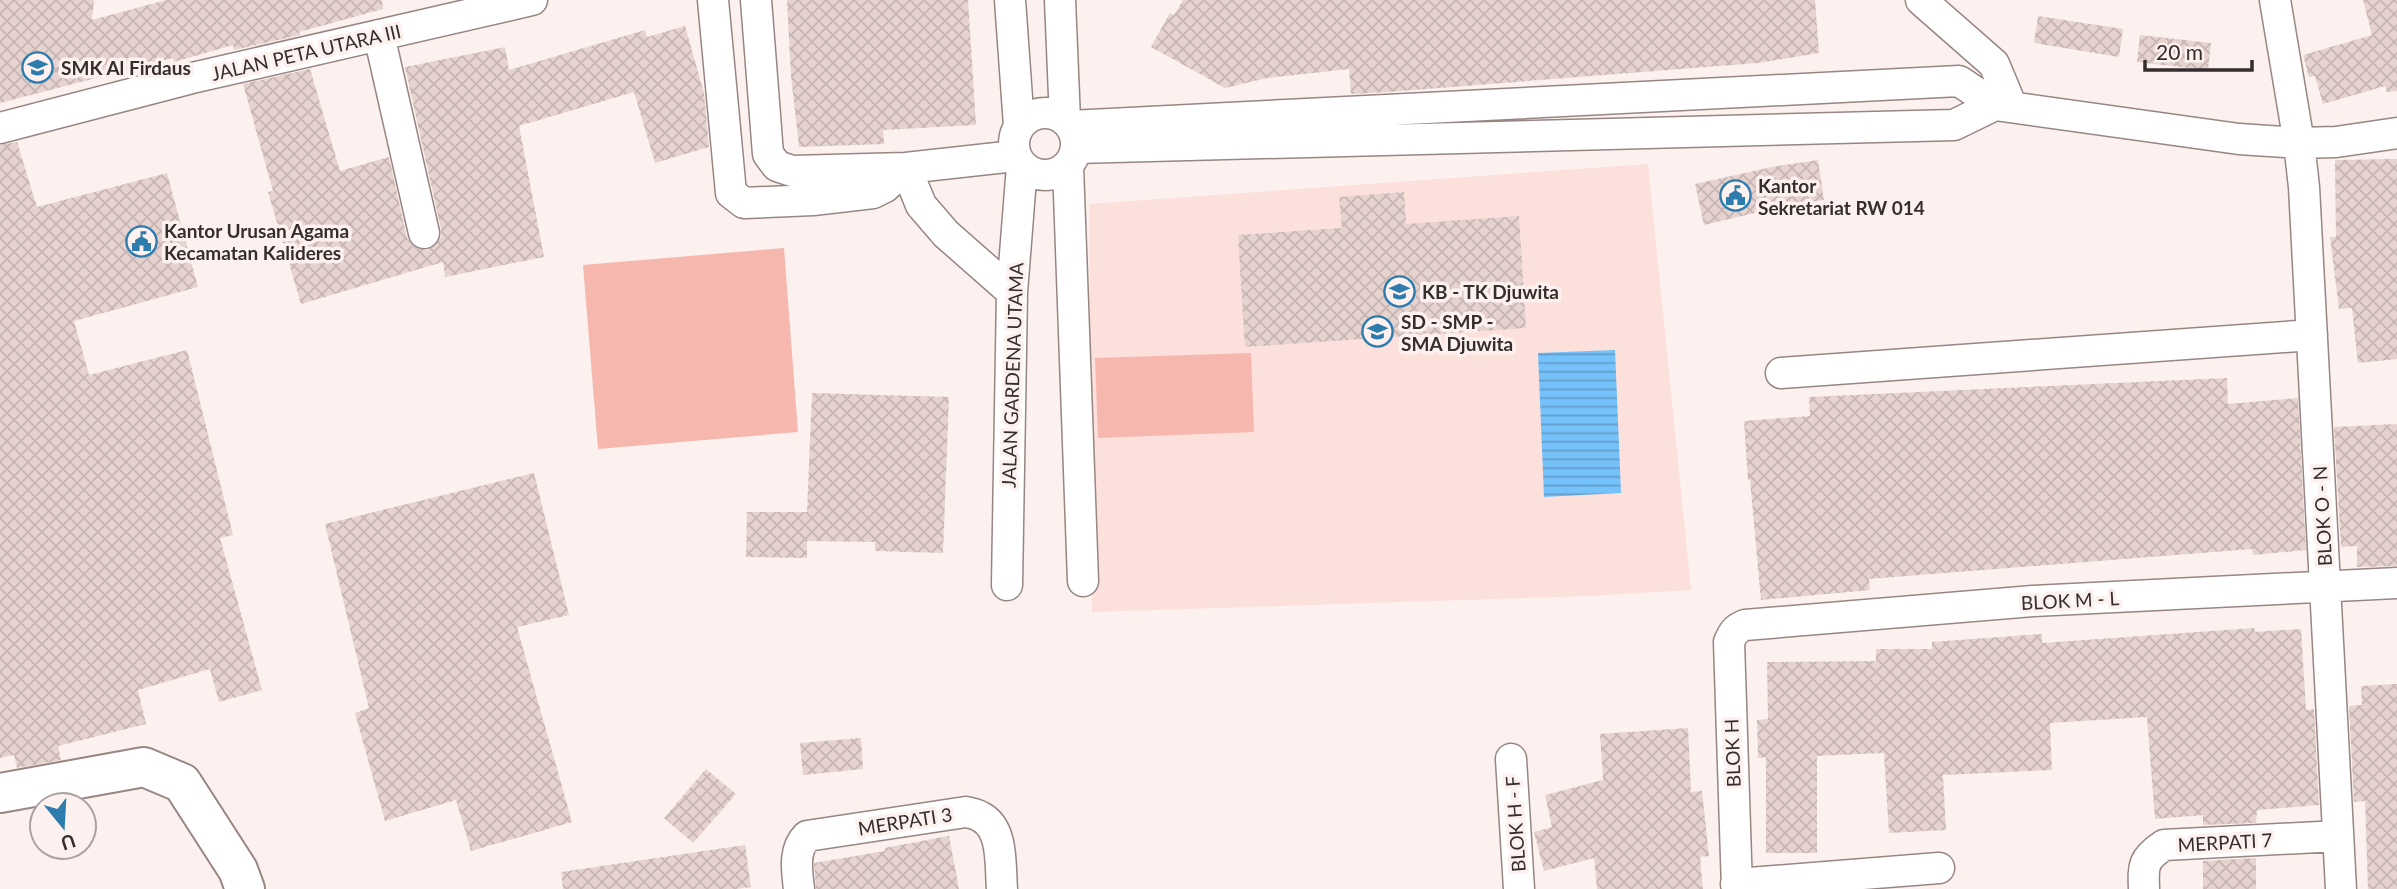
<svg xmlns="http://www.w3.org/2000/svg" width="2397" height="889" font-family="Lato,sans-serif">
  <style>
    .built { fill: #fce0db }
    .grass { fill: #f6b8ae }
    .water { fill: url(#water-rules) }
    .building { fill: url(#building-cross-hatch) }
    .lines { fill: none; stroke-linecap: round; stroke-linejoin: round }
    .street-casing { stroke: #978683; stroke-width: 33 }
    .secondary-casing { stroke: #978683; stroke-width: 42 }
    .street { stroke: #fff; stroke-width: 30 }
    .secondary { stroke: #fff; stroke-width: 38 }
    .labels { text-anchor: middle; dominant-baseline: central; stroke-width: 7; stroke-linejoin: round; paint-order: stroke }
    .street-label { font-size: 19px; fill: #352e2d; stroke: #fcf1ef }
    .poi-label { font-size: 19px; font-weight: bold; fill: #352e2d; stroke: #fcf1ef; text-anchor: start }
  </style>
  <defs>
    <pattern id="water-rules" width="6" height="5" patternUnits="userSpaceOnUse" patternTransform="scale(1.75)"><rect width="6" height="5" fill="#75c2fa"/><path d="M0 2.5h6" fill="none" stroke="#619ecb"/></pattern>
    <pattern id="building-cross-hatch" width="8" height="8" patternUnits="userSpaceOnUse" patternTransform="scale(1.75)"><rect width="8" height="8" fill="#e6d3d0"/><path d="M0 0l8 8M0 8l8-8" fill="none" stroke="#c6b5b3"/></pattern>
  </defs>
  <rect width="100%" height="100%" fill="#fcf1ef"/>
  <path class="built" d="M 1648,164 L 1691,590 L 1589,596 L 1092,612 L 1089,204 Z"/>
  <path class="grass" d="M 784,248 L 798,432 L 598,449 L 583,265 Z
    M 1251,353 L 1254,432 L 1098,438 L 1095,358 Z"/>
  <path class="water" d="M 1615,350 L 1621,493 L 1544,497 L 1538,353 Z"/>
  <path class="building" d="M 0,0 L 94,0 L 92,20 L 166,0 L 382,0 L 383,9 L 299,32 L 300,35 L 234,50 L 233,45 L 174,62 L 173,58 L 0,103 Z
    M 787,0 L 968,0 L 976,125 L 883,130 L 884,144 L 799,147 L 791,76 Z
    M 1183,0 L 1815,0 L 1819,53 L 1758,63 L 1388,92 L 1351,94 L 1349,69 L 1267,78 L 1225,88 L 1151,47 L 1170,13 L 1174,15 Z
    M 2363,0 L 2397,0 L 2397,91 L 2387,92 L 2385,86 L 2323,104 L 2315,76 L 2309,77 L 2303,55 L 2372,35 Z
    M 2038,16 L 2123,29 L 2119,57 L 2034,43 Z
    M 685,26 L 704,93 L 709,147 L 655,163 L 634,92 L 519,126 L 544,257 L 445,277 L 443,262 L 301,304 L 268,192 L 273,191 L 243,84 L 310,69 L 340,171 L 389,157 L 407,238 L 412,245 L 418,249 L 427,250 L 436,245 L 441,237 L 441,229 L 405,67 L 505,47 L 509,70 L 645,30 L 647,37 Z
    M 2140,35 L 2211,43 L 2208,70 L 2137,62 Z
    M 17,142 L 37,207 L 167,173 L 198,287 L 74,321 L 89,375 L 187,350 L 233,535 L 220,538 L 262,690 L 219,702 L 210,669 L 138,690 L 146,724 L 58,746 L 61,760 L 17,768 L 14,755 L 0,758 L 0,145 Z
    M 2397,159 L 2397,359 L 2358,363 L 2352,308 L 2339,309 L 2330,237 L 2336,237 L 2335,160 Z
    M 1818,160 L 1824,200 L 1788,205 L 1704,225 L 1695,184 L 1772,167 Z
    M 1404,192 L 1406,224 L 1519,216 L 1526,328 L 1245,347 L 1238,235 L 1342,228 L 1339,197 Z
    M 2227,378 L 2228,404 L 2298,398 L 2306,550 L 2253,555 L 2252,549 L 1869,579 L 1870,590 L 1761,600 L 1750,480 L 1748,480 L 1744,421 L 1810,416 L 1809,397 Z
    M 812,393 L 949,397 L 943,553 L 875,551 L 875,542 L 807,541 L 807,558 L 746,557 L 747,512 L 807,512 Z
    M 2397,424 L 2397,566 L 2357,567 L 2357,546 L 2341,547 L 2334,427 Z
    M 534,473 L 569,615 L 517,627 L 572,822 L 471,851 L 456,800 L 385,821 L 355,713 L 369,708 L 325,524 Z
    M 2254,628 L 2255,632 L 2301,629 L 2306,710 L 2314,709 L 2319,805 L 2257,810 L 2256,823 L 2203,825 L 2203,815 L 2155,819 L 2147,717 L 2050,723 L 2052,770 L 1943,775 L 1946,830 L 1889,833 L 1884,753 L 1817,756 L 1817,853 L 1766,853 L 1766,757 L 1758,758 L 1757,720 L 1768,719 L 1767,662 L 1876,661 L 1876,649 L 1932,649 L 1932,642 L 2042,634 L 2042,643 Z
    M 2397,684 L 2397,889 L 2368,889 L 2365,801 L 2354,802 L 2349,706 L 2362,705 L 2361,686 Z
    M 1688,728 L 1691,792 L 1702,791 L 1709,856 L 1700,857 L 1703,889 L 1597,889 L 1594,858 L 1544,871 L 1534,832 L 1552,827 L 1545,795 L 1603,780 L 1600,734 Z
    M 861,738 L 863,769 L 803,775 L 800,743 Z
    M 706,769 L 736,794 L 693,843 L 664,818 Z
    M 949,836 L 959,889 L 816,889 L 814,863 L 885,851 L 884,848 Z
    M 745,845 L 751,887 L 737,889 L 563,889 L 561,872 Z
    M 2256,858 L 2256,889 L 2203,889 L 2203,861 Z"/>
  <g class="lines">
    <defs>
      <path id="street" d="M 713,0 L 731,193 L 744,203 L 813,200 L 873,193 L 885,187 L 906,168 L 921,205 L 946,234 L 1012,292
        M 756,0 L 768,154 L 777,166 L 792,171 L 906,168 L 1015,156
        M 1010,0 L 1019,126
        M 1060,0 L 1065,120
        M 1921,0 L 1994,64 L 2012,107
        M 2275,0 L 2299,143 L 2304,187 L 2341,889
        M 379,35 L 424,233
        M1014 144a31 31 0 1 1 62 0a31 31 0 1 1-62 0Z
        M 1070,126 L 1959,81 L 1995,105 L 2239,139 L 2299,143 L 2336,142 L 2397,133
        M 0,128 L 192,78 L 532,0
        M 1076,148 L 1954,125 L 1995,105
        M 1068,166 L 1083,581
        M 1781,373 L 2312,335
        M 1007,585 L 1012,292 L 1022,166
        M 1511,759 L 1519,889
        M 1736,884 L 1939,868
        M 799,889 C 797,871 793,850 807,836 L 966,812 C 970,813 977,814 981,817 C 1004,829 1000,867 1002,889
        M 1737,889 L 1729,642 C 1733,633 1735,629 1745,625 L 2033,601 L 2397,583
        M 2144,889 C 2143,865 2143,859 2164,845 L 2338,836"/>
      <path id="secondary" d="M 0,793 L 144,767 L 182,783 L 238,870 L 245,889"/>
    </defs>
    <use href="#street" class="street-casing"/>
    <use href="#secondary" class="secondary-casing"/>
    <use href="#street" class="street"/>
    <use href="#secondary" class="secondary"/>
  </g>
  <defs>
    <symbol id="school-ring" viewBox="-11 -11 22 22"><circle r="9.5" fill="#fcf1ef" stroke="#2e7bad" stroke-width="1.5"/><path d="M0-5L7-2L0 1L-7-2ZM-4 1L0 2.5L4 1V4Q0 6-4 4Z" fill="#2e7bad"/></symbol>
    <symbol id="civic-ring" viewBox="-11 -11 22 22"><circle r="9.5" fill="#fcf1ef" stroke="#2e7bad" stroke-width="1.5"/><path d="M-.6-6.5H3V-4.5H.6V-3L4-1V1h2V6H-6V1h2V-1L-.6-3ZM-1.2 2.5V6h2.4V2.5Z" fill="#2e7bad"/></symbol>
  </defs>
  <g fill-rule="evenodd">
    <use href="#school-ring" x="20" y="50" width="35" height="35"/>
    <use href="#civic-ring" x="1718" y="178" width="35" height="35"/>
    <use href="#civic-ring" x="124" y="224" width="35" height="35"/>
    <use href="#school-ring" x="1382" y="274" width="35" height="35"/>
    <use href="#school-ring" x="1360" y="314" width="35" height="35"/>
  </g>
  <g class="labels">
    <g class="street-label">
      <text transform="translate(306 52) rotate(-13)">JALAN PETA UTARA III</text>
      <text transform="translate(1012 375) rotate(-88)">JALAN GARDENA UTAMA</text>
      <text transform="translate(2322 516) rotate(-93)">BLOK O - N</text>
      <text transform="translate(2070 600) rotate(-3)">BLOK M - L</text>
      <text transform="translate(1732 753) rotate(-92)">BLOK H</text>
      <text transform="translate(905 821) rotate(-9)">MERPATI 3</text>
      <text transform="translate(1515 824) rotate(-94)">BLOK H - F</text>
      <text transform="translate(2225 842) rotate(-3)">MERPATI 7</text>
    </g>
    <g class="poi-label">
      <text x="61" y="67">SMK Al Firdaus</text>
      <text x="1758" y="185">Kantor<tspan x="1758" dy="22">Sekretariat RW 014</tspan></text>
      <text x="164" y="230">Kantor Urusan Agama<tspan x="164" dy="22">Kecamatan Kalideres</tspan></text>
      <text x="1422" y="291">KB - TK Djuwita</text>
      <text x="1401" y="321">SD - SMP -<tspan x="1401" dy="22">SMA Djuwita</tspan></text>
    </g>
  </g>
  <g transform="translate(63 826) rotate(162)"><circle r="33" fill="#fcf1ef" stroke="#aca3a1" stroke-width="2"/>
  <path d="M0-5L12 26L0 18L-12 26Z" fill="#2e7bad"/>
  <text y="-10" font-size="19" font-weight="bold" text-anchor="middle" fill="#352e2d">U</text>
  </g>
  <path d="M2145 60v10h107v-10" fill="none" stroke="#352e2d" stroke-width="3.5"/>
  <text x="2156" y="60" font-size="21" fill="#352e2d" stroke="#fcf1ef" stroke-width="5" paint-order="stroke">20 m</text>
</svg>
